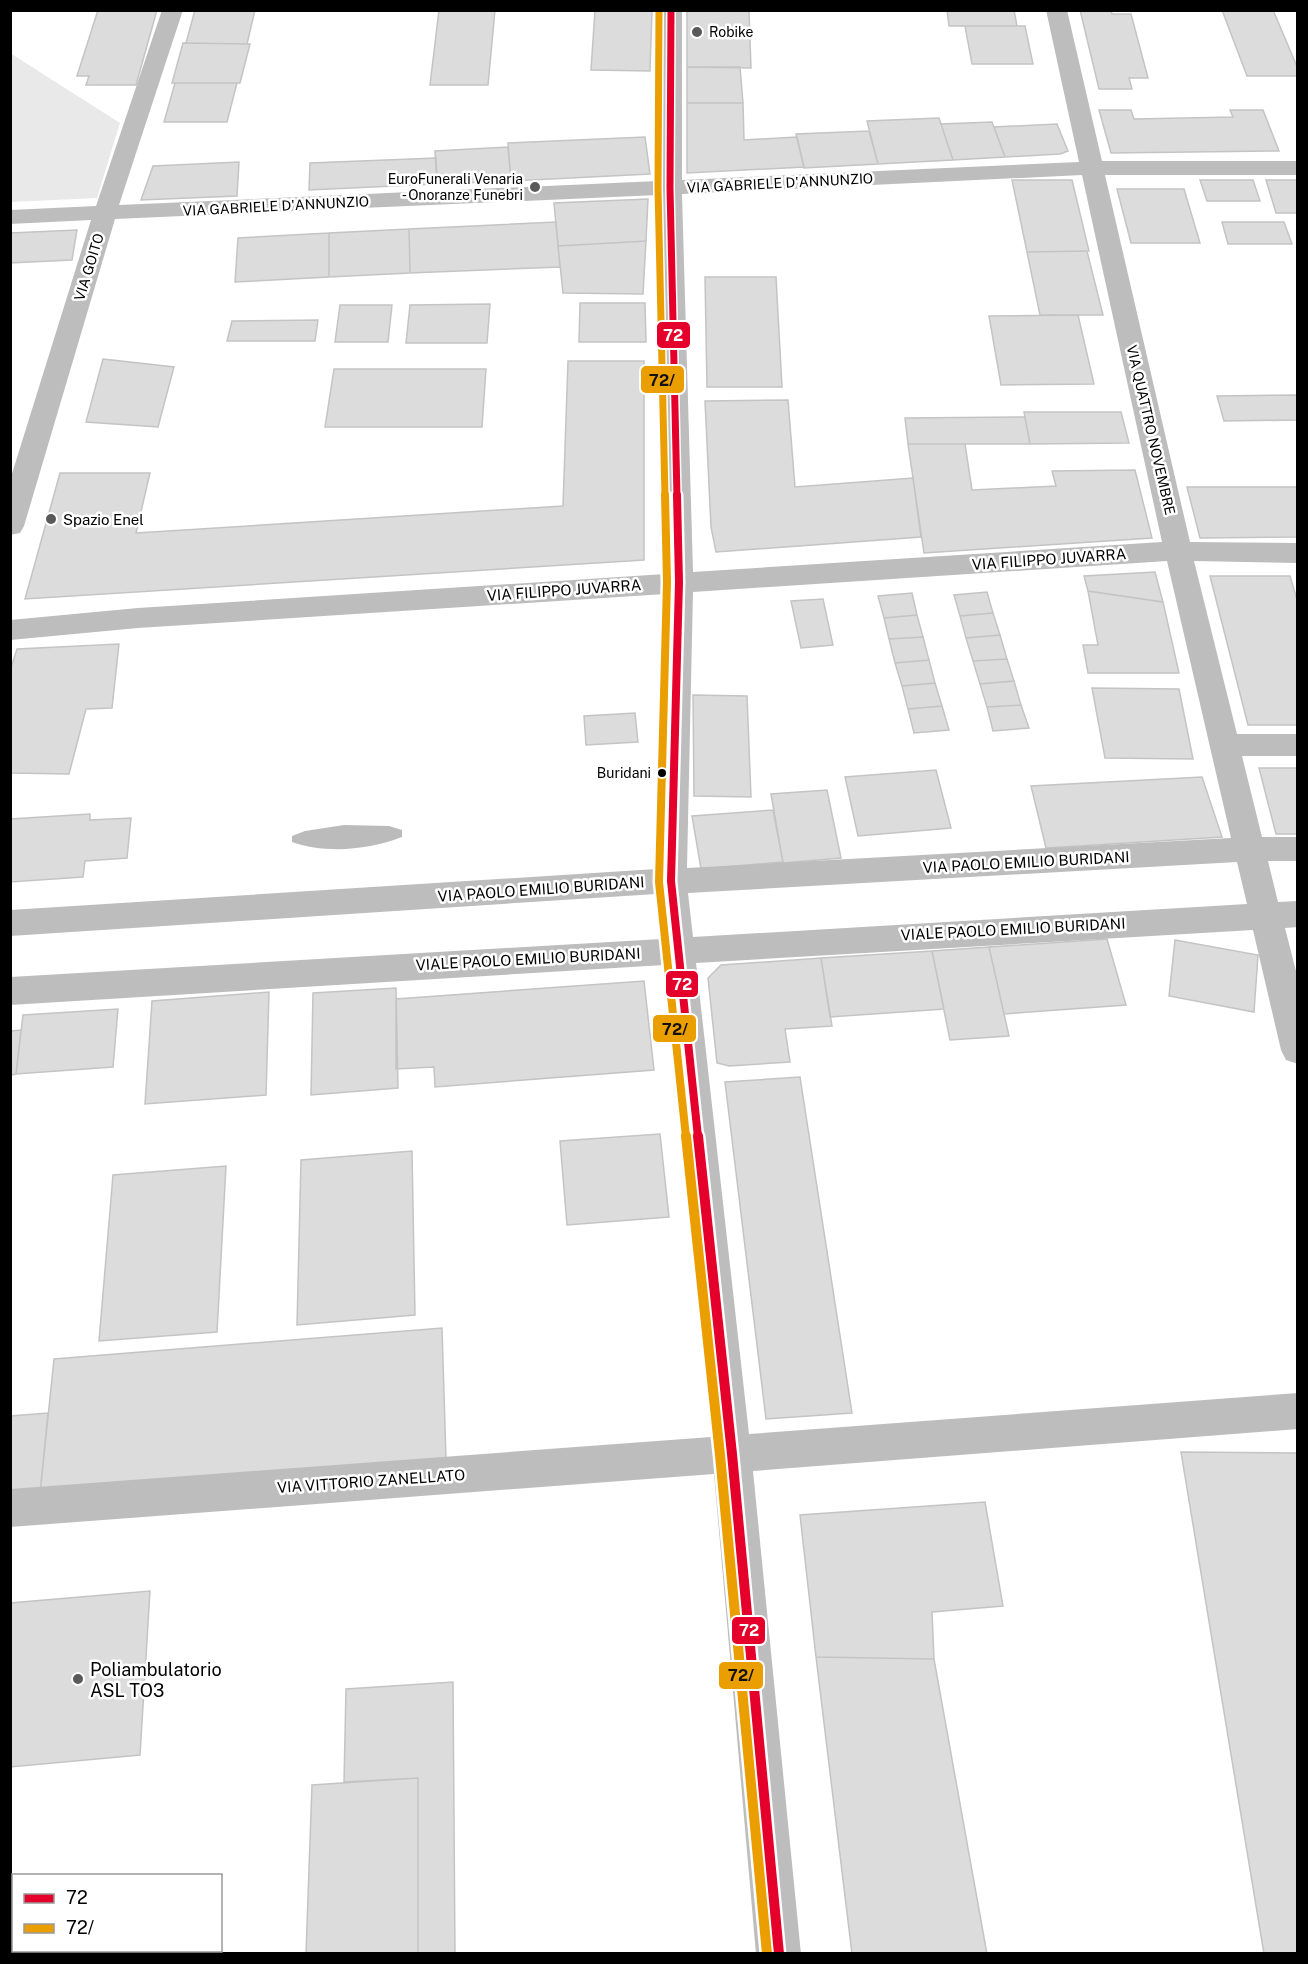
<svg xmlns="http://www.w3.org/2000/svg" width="1308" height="1964" font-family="'Public Sans',sans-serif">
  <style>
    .green { fill: #e9e9e9 }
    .water { fill: #bbb }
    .building { fill: #dcdcdc; stroke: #c4c4c4; stroke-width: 1.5 }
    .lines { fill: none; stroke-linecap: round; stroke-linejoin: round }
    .street { fill: #bdbdbd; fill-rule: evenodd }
    .bus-1-far2-casing { stroke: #fff; stroke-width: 10 }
    .bus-1-far1-casing { stroke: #fff; stroke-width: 13 }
    .bus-1-casing { stroke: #fff; stroke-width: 15 }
    .bus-2-far2-casing { stroke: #fff; stroke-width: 10 }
    .bus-2-far1-casing { stroke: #fff; stroke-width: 13 }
    .bus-2-casing { stroke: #fff; stroke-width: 15 }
    .bus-1-far2 { stroke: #e4002b; stroke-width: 7 }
    .bus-1-far1 { stroke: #e4002b; stroke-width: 8 }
    .bus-1 { stroke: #e4002b; stroke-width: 10 }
    .bus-2-far2 { stroke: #eb9e00; stroke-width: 7 }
    .bus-2-far1 { stroke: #eb9e00; stroke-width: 8 }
    .bus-2 { stroke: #eb9e00; stroke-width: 10 }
    .poi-dot { fill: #595959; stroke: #fff; stroke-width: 2 }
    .bus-dot { fill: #000; stroke: #fff; stroke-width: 2 }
    .labels { text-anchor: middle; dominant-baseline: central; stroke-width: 5; stroke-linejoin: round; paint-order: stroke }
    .far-poi-label { font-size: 14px; fill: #000; stroke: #fff; text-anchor: start }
    .far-street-label { font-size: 14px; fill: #000; stroke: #fff }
    .bus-label { font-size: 14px; fill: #000; stroke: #fff; text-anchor: end }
    .poi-label { font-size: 15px; fill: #000; stroke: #fff; text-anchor: start }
    .street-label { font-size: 15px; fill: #000; stroke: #fff }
    .near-poi-label { font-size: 18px; fill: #000; stroke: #fff; text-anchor: start }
    .line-badge { stroke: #fff; stroke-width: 2 }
    .badge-label { font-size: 16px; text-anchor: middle; font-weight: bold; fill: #fff }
    .pale-badge-label { font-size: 16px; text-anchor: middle; font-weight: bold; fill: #111 }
  </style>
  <rect width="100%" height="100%" fill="#fff"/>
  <path class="green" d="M 10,53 L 120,123 L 97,198 L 11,202 Z"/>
  <path class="water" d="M 344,825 L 389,826 L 402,830 L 402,837 C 368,850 326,854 292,842 L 292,836 L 305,831 Z"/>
  <path class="building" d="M 98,10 L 157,10 L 136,85 L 86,85 L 89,76 L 77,76 Z
    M 195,10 L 255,10 L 247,44 L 186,43 Z
    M 439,10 L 495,10 L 488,85 L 430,85 Z
    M 595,10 L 652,10 L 650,71 L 591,70 Z
    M 687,10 L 749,10 L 751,68 L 687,67 Z
    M 947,10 L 1014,10 L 1017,26 L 949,26 Z
    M 1080,10 L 1111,10 L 1112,14 L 1131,14 L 1148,78 L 1129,78 L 1132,89 L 1099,89 Z
    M 1222,10 L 1273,10 L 1298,69 L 1298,76 L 1247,76 Z
    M 965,26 L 1025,26 L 1033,64 L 972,64 Z
    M 183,43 L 250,44 L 240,83 L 172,83 Z
    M 687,67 L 740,67 L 743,103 L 687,103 Z
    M 175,83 L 237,83 L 227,122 L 164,122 Z
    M 687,103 L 743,103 L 744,140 L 797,137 L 804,167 L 687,173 Z
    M 1099,110 L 1131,110 L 1134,119 L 1233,117 L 1230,110 L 1263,110 L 1279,151 L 1111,153 Z
    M 939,118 L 953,160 L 878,164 L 867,121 Z
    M 992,122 L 1005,157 L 953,160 L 941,124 Z
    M 1057,124 L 1068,151 L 1060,154 L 1005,157 L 994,127 Z
    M 869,131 L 878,164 L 804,168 L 796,134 Z
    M 645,137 L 650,174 L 511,181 L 508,143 Z
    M 508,147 L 511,181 L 437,184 L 435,151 Z
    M 436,158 L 437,184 L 309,190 L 310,163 Z
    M 239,162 L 237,196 L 141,200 L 153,166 Z
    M 1012,180 L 1072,180 L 1089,251 L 1027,252 Z
    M 1200,180 L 1253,180 L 1260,201 L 1207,201 Z
    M 1266,180 L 1298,180 L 1298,213 L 1276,213 Z
    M 1117,189 L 1184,189 L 1200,243 L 1131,243 Z
    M 648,199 L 646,241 L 558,246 L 554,203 Z
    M 556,222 L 560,267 L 410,273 L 409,229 Z
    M 1222,222 L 1284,222 L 1292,244 L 1228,244 Z
    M 409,229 L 410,273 L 329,277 L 329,233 Z
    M 77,230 L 72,260 L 10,263 L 10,233 Z
    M 329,233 L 329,277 L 235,282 L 238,238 Z
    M 646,241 L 643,294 L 563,293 L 558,246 Z
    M 1087,251 L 1103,315 L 1040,315 L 1027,252 Z
    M 705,277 L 776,277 L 782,387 L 707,387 Z
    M 580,303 L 645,303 L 646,342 L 579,342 Z
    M 490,304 L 487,343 L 406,343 L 410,305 Z
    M 340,305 L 392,305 L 388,342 L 335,342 Z
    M 1078,315 L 1094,384 L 1001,385 L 989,316 Z
    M 318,320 L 315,341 L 227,341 L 232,321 Z
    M 103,359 L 174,367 L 158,427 L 86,422 Z
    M 568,361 L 644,361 L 644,560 L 25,599 L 60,473 L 150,473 L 136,533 L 563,506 Z
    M 334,369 L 486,369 L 482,427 L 325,427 Z
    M 1298,395 L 1298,420 L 1224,421 L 1217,396 Z
    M 788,400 L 795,487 L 913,478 L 921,537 L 716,552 L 711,527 L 705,401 Z
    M 1024,412 L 1121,412 L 1129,443 L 1030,444 Z
    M 1025,417 L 1030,444 L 908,444 L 905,418 Z
    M 908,444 L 965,444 L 972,490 L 1056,486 L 1052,471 L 1135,470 L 1152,538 L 924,553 Z
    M 1187,487 L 1298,487 L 1298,537 L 1200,538 Z
    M 1155,572 L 1163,602 L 1088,591 L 1084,576 Z
    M 1210,576 L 1290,576 L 1298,603 L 1298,725 L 1248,725 Z
    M 1088,591 L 1163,602 L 1179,673 L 1088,673 L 1083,645 L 1098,645 Z
    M 987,592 L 993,613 L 960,616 L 954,595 Z
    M 912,593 L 917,615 L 884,618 L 878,596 Z
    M 823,599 L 833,645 L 801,648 L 791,601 Z
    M 993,613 L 1000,635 L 966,638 L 960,616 Z
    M 917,615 L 923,637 L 889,639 L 884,618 Z
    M 1000,635 L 1007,659 L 973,661 L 966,638 Z
    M 923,637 L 929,660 L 895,663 L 889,639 Z
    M 119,644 L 112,708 L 86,709 L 69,774 L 10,773 L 10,671 L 17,649 Z
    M 1007,659 L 1014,681 L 980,684 L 973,661 Z
    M 929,660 L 935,683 L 902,686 L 895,663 Z
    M 1014,681 L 1021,705 L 987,707 L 980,684 Z
    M 935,683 L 942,706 L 908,709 L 902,686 Z
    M 1092,688 L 1179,689 L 1193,759 L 1105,758 Z
    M 693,695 L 747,696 L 751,797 L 694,796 Z
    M 1021,705 L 1029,728 L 993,731 L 987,707 Z
    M 942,706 L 949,730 L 914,733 L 908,709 Z
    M 635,713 L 638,742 L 586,745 L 584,716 Z
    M 1259,768 L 1298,768 L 1298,834 L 1276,834 Z
    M 936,770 L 951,828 L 858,836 L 845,777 Z
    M 1202,777 L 1222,837 L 1046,848 L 1031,786 Z
    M 827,790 L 841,858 L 783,863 L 771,794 Z
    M 773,810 L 783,862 L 701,869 L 692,816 Z
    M 90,814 L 90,820 L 131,818 L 127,858 L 85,861 L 83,877 L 10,882 L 10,819 Z
    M 1107,939 L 1126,1005 L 1004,1014 L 989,947 Z
    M 1175,940 L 1258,955 L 1254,1012 L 1169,996 Z
    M 989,947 L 1009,1036 L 950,1040 L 932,951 Z
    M 932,951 L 944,1009 L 830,1017 L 821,958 Z
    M 821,958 L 832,1026 L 785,1029 L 790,1062 L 729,1066 L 717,1063 L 708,978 L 721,965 Z
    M 644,981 L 654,1070 L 435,1087 L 434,1067 L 396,1069 L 396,999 Z
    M 396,988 L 398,1088 L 311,1095 L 313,993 Z
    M 269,992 L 266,1095 L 145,1104 L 152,1001 Z
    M 118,1009 L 113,1067 L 16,1074 L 23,1015 Z
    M 21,1030 L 16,1074 L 10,1075 L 10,1031 Z
    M 800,1077 L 852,1413 L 766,1419 L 725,1082 Z
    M 660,1134 L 669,1217 L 567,1225 L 560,1141 Z
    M 412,1151 L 415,1315 L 297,1325 L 301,1160 Z
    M 226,1166 L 217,1332 L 99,1341 L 113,1175 Z
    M 442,1328 L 446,1459 L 40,1494 L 54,1359 Z
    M 48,1413 L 40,1494 L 10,1496 L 10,1416 Z
    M 1181,1452 L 1298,1453 L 1298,1954 L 1264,1954 Z
    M 985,1502 L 1003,1606 L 932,1612 L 934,1659 L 816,1657 L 800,1515 Z
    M 150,1591 L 140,1755 L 10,1767 L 10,1603 Z
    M 816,1657 L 934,1659 L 987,1954 L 852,1954 Z
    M 453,1682 L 455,1954 L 418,1954 L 418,1778 L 344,1782 L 346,1689 Z
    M 418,1778 L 418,1954 L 306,1954 L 312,1785 Z"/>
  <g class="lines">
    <path class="street" d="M 162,10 L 183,10 L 119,205 L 658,181 L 660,10 L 682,10 L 682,180 L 1079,162 L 1046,10 L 1067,10 L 1102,161 L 1298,161 L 1298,175 L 1105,175 L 1190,542 L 1298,543 L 1298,563 L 1194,561 L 1237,734 L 1298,734 L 1298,756 L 1242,756 L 1262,837 L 1298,837 L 1298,861 L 1268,861 L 1278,902 L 1298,901 L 1298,927 L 1285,928 L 1298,979 L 1298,1064 L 1286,1060 L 1281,1050 L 1253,930 L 696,963 L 749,1434 L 1298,1393 L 1298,1429 L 753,1471 L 801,1954 L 756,1954 L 714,1474 L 10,1527 L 10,1489 L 711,1437 L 664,965 L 10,1005 L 10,977 L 661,939 L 656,894 L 10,936 L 10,910 L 656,869 L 665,594 L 138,628 L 10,640 L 10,620 L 138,608 L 665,574 L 658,195 L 115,219 L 24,526 L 20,533 L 10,535 L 10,480 L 91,220 L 10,224 L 10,210 L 96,206 ZM 1082,175 L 1162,542 L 693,572 L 682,194 ZM 1167,561 L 1231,838 L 687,868 L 693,592 ZM 1237,862 L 1247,904 L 693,937 L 688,893 Z"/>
    <defs>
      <path id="bus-1-far2" d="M 671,10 L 670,188 L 677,497"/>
      <path id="bus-1-far1" d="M 677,495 L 679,582 L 671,881 L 698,1137"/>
      <path id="bus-1" d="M 698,1136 L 732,1454 L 779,1954"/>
      <path id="bus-2-far2" d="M 659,10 L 658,188 L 665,497"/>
      <path id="bus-2-far1" d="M 665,495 L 667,582 L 659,882 L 686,1137"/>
      <path id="bus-2" d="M 686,1136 L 720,1455 L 767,1954"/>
    </defs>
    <use href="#bus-1-far2" class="bus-1-far2-casing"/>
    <use href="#bus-1-far1" class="bus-1-far1-casing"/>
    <use href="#bus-1" class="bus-1-casing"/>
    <use href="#bus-2-far2" class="bus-2-far2-casing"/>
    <use href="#bus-2-far1" class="bus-2-far1-casing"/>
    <use href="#bus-2" class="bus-2-casing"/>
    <use href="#bus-1-far2" class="bus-1-far2"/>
    <use href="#bus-1-far1" class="bus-1-far1"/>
    <use href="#bus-1" class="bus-1"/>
    <use href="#bus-2-far2" class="bus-2-far2"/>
    <use href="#bus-2-far1" class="bus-2-far1"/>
    <use href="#bus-2" class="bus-2"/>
  </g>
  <g class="poi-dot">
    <circle cx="697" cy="32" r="6"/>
    <circle cx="535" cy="187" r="6"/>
    <circle cx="51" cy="519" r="6"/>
    <circle cx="78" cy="1679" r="6"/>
  </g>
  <circle class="bus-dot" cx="662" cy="773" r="5"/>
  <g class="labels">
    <g class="far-poi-label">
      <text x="709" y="32">Robike</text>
      <text x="523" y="179" text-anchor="end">EuroFunerali Venaria<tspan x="523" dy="16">- Onoranze Funebri</tspan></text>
    </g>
    <g class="far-street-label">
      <text transform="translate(780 183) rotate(-3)">VIA GABRIELE D'ANNUNZIO</text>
      <text transform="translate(276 206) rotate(-3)">VIA GABRIELE D'ANNUNZIO</text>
      <text transform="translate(89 267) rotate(-73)">VIA GOITO</text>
      <text transform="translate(1151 430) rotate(77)">VIA QUATTRO NOVEMBRE</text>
    </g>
    <g class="bus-label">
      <text x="651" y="773">Buridani</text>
    </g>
    <g class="poi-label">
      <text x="63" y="519">Spazio Enel</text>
    </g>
    <g class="street-label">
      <text transform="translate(1049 559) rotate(-4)">VIA FILIPPO JUVARRA</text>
      <text transform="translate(564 590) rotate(-4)">VIA FILIPPO JUVARRA</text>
      <text transform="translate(1026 862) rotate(-3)">VIA PAOLO EMILIO BURIDANI</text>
      <text transform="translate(541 889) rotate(-4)">VIA PAOLO EMILIO BURIDANI</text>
      <text transform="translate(1013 929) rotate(-3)">VIALE PAOLO EMILIO BURIDANI</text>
      <text transform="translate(528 959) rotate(-3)">VIALE PAOLO EMILIO BURIDANI</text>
      <text transform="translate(371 1481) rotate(-4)">VIA VITTORIO ZANELLATO</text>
    </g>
    <g class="near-poi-label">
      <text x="90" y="1669">Poliambulatorio<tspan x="90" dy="21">ASL TO3</tspan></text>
    </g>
  </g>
  <g class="line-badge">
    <rect x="656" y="321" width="35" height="28" rx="6" fill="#e4002b"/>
    <rect x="640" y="365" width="45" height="29" rx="6" fill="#eb9e00"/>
    <rect x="665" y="970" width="34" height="28" rx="6" fill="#e4002b"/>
    <rect x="652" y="1014" width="45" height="29" rx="6" fill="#eb9e00"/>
    <rect x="731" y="1616" width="35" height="29" rx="6" fill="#e4002b"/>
    <rect x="718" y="1661" width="46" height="29" rx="6" fill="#eb9e00"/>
  </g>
  <g class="badge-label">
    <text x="673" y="341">72</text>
    <text x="682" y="990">72</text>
    <text x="749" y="1636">72</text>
  </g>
  <g class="pale-badge-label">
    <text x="662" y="386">72/</text>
    <text x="675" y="1035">72/</text>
    <text x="741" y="1681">72/</text>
  </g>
  <rect width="1308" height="1964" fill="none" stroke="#000000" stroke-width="24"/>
  <rect x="12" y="1874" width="210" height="78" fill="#ffffff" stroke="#999999" stroke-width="1.5"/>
  <rect x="24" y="1894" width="30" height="9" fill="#e4002b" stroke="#999999" stroke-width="1.5"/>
  <text x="66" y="1904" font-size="18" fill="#000000">72</text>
  <rect x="24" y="1924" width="30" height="9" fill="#eb9e00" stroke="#999999" stroke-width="1.5"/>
  <text x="66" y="1934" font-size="18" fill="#000000">72/</text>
</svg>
